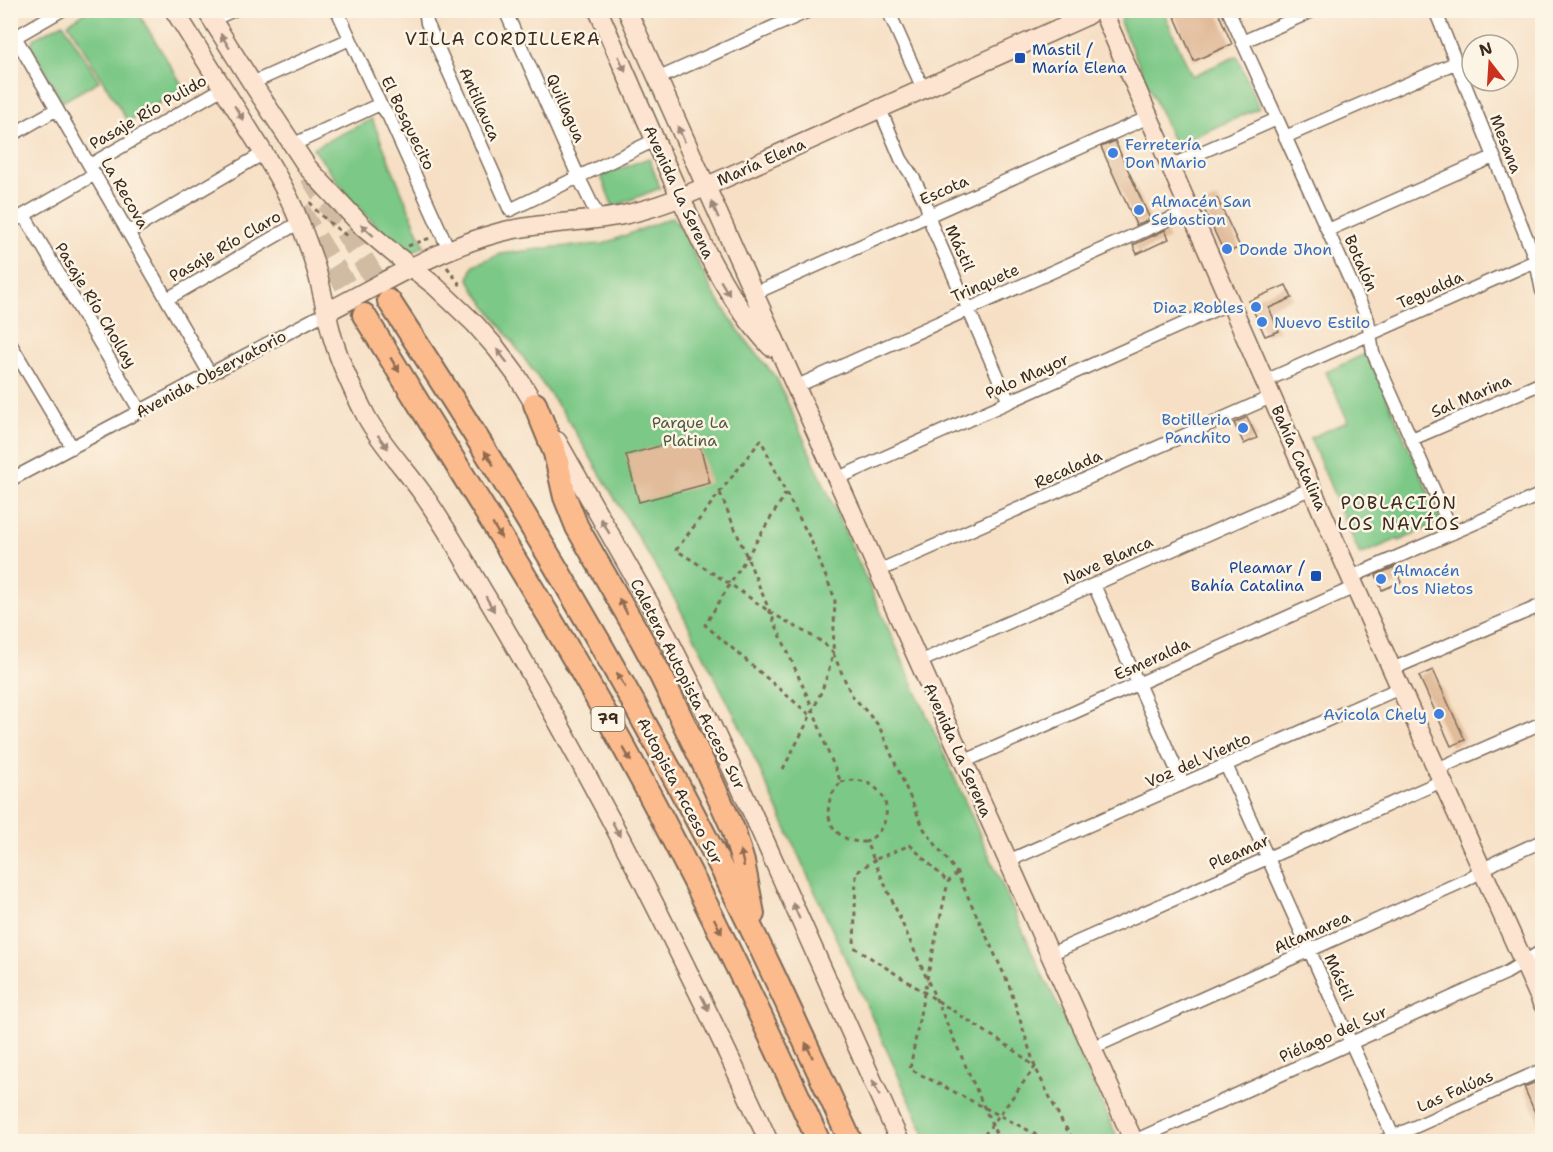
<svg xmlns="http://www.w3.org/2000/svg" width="1553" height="1152" font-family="'Shantell Sans',sans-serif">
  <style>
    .green { fill: #7cc886; stroke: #5c7952; stroke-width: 1.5 }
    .building { fill: #e1bb9a }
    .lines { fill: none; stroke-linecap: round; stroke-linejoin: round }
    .highway-tunnel { stroke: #d1bba3; stroke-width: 22; stroke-dasharray: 22 11; stroke-linecap: butt }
    .street-casing { stroke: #7c6958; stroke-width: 15 }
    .secondary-casing { stroke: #7c6958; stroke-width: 21 }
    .highway-casing { stroke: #7c6958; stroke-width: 26 }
    .path { stroke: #7c6958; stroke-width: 3; stroke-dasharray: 4.5 4.5; stroke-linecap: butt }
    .street { stroke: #fff; stroke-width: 12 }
    .secondary { stroke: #fde4d1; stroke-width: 18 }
    .highway { stroke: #fbbb8d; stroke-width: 22 }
    .oneway { fill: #9c8778 }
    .oneway2 { fill: #916b50 }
    .transit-dot { fill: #1a4fb4; stroke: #fcf5e5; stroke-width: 2 }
    .shop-dot { fill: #3f7fe0; stroke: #fcf5e5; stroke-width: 2 }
    .labels { text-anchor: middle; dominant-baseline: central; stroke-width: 5; stroke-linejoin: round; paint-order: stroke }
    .shield { fill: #fcf5e5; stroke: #75675a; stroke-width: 1.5 }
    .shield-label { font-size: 15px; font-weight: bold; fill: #3b2a1e }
    .transit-label { font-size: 16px; fill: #164399; stroke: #fcf5e5; text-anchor: start }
    .street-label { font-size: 16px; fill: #3b2a1e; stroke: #fcf5e5 }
    .shop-label { font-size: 16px; fill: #366cbe; stroke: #fcf5e5; text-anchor: start }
    .park-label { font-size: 16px; fill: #4e593d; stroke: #fcf5e5 }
    .neighbourhood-label { font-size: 18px; letter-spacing: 1.5px; fill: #3b2a1e; stroke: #fcf5e5 }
  </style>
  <rect width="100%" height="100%" fill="#fcf5e5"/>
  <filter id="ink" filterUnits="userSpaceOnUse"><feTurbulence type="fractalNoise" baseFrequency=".0167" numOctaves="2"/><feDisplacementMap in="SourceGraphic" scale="12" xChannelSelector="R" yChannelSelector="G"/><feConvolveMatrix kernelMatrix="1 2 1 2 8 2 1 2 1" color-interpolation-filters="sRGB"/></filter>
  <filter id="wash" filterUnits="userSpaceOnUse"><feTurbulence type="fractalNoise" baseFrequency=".008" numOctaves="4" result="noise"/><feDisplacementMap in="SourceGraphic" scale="24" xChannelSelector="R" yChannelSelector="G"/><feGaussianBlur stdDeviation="1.35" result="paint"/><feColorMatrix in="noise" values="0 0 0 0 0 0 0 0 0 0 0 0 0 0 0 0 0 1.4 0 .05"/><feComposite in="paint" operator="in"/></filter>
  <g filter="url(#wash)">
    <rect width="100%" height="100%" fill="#f6dfc4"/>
    <path class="green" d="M 89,10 L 137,11 L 184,88 L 128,122 L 68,23 Z
      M 1127,11 L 1163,11 L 1192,76 L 1237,56 L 1259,108 L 1175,145 L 1120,22 Z
      M 63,23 L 99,81 L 62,102 L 31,45 L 33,39 Z
      M 372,119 L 424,246 L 407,255 L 354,204 L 313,148 Z
      M 649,158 L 660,188 L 613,207 L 601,176 Z
      M 673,217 L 677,224 L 678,223 L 713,292 L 741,334 L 777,379 L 1046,983 L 1048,984 L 1119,1141 L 928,1141 L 739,724 L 677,603 L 567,418 L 474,289 L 469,279 L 473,265 L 501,254 L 556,247 L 603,244 Z
      M 1367,353 L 1441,520 L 1435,523 L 1435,524 L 1399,541 L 1398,539 L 1360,555 L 1310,438 L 1348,421 L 1326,372 Z"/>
    <g id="blocks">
      <path class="building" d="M 1172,10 L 1217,10 L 1232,44 L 1194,61 Z
        M 1115,141 L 1150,219 L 1136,225 L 1101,147 Z
        M 1217,198 L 1240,247 L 1225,254 L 1202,205 Z
        M 1165,230 L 1169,239 L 1137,254 L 1133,245 Z
        M 1286,285 L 1292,298 L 1269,308 L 1279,331 L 1265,336 L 1249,301 Z
        M 1247,417 L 1257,438 L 1244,444 L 1234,423 Z
        M 697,436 L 710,483 L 639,502 L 626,455 Z
        M 1395,567 L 1401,582 L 1382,590 L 1376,575 Z
        M 1433,670 L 1465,740 L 1451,746 L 1419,676 Z
        M 1539,1081 L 1542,1089 L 1542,1129 L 1524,1087 Z"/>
    </g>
  </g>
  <g filter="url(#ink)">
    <use href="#blocks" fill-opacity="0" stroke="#7c6958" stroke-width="1.5"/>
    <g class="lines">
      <path class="highway-tunnel" d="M 310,175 L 389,301
        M 299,210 L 364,315"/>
      <defs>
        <path id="street" d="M 337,10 L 380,104 L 388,115 L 449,250
          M 425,10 L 427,23 L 510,210 L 655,140
          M 505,10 L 579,178 L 599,219
          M 888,10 L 923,89
          M 1228,10 L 1368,320 L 1373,353 L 1453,533
          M 1435,10 L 1536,261 L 1542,291
          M 212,20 L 234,10
          M 10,28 L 210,374
          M 10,40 L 62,10
          M 1242,42 L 1315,10
          M 657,79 L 811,10
          M 252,83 L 350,39
          M 880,109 L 901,159 L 914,179 L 926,204 L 932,226 L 1009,402
          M 10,136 L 57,109
          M 1285,137 L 1457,62
          M 292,145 L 380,104
          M 90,165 L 223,88
          M 1170,166 L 1277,119
          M 24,215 L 140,411
          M 10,223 L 95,174
          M 1328,230 L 1493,157
          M 129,232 L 264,153
          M 753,294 L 1149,117
          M 167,299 L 300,222
          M 10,343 L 72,447
          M 1265,381 L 1542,258
          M 795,387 L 1190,210
          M 1412,439 L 1542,383
          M 836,479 L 1230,303
          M 10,480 L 327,312
          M 878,571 L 1271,397
          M 1351,577 L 1542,494
          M 1094,585 L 1183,784
          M 919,662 L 1312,488
          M 1392,669 L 1542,605
          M 963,762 L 1355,587
          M 1226,765 L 1393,1136
          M 1437,769 L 1542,723
          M 1008,861 L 1400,688
          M 1050,954 L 1442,781
          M 1092,1048 L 1466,880 L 1498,861 L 1542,841
          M 1134,1141 L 1506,973 L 1542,951
          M 1381,1142 L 1542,1070"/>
        <path id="secondary" d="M 174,10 C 197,47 220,83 243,120 C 263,152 285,185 299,221 C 308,243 316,265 321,288 C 325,305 328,322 333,339 C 341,365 353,391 366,416 C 381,444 404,467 423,494 C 446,527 466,563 487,598 C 591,774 684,956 769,1142
          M 206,10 L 252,83 L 308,168 L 364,228 L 392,252 L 435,286 L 475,324 L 497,349 L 517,376 L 541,415
          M 598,10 C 622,65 646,119 670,174 C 698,236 724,297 771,347
          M 627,10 L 1134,1142
          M 1102,10 L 1355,587 L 1542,1003
          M 327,312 C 383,283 439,248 501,232 C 541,222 582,223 623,215 C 652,209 678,199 705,187 L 1084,17 L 1095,10
          M 557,441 L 661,624 L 703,707 L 751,810 L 900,1142"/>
        <path id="highway" d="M 389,301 C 498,466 600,636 692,811 C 749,919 800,1031 851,1142
          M 364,315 C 445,447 529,578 605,713 C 683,852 753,996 819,1142
          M 535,404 L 555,453 L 565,497 L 577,527 L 638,633 L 661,676 L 704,765 L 733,829 L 743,862 L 753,914"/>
      </defs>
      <use href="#street" class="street-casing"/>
      <use href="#secondary" class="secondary-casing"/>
      <use href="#highway" class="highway-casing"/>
      <path class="path" d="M 310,202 C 319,216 334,226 347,236
        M 408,246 L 430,238
        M 447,267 L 461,286
        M 720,493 L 770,612 L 813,709 L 828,752 L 841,782 C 816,807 830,844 866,842 L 874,860 L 910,845 L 948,882
        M 786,493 L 705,625 L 811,716
        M 783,769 C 801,734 826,691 833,653 L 824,643 L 770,612 L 730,584 L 676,550 L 720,492 L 761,440 L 786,493 L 810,538 L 835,599 L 833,653 L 851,694 L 879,726 L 924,829 L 957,873 L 1009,985 L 1035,1067 L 1062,1122 L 1075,1142
        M 841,782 C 883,770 905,820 866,842
        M 957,873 L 948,882 L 924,993 L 910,1069 L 1051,1142
        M 979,1142 L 1035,1067 L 1014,1050 L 854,947 L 856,873 L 874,860 L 984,1107 L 1000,1142"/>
      <use href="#street" class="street"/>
      <use href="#secondary" class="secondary"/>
      <use href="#highway" class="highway"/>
    </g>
    <defs><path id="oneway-solid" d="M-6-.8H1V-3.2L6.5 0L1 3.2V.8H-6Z" transform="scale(1.5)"/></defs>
    <g class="oneway">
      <use href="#oneway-solid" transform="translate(225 41) rotate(-122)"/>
      <use href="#oneway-solid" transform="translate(622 64) rotate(66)"/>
      <use href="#oneway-solid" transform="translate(239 113) rotate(58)"/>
      <use href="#oneway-solid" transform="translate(681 134) rotate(-114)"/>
      <use href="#oneway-solid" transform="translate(715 210) rotate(-114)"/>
      <use href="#oneway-solid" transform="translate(367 230) rotate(-138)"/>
      <use href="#oneway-solid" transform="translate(725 288) rotate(59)"/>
      <use href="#oneway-solid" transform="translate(502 356) rotate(-128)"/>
      <use href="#oneway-solid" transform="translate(383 442) rotate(53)"/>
      <use href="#oneway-solid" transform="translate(605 526) rotate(-120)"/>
      <use href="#oneway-solid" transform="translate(490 604) rotate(60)"/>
      <use href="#oneway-solid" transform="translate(616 829) rotate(62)"/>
      <use href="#oneway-solid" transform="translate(796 911) rotate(-114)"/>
      <use href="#oneway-solid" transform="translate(705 1003) rotate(64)"/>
      <use href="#oneway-solid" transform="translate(876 1088) rotate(-114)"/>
    </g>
    <g class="oneway2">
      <use href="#oneway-solid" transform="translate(395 365) rotate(59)"/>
      <use href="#oneway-solid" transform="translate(489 458) rotate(-122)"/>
      <use href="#oneway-solid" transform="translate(497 531) rotate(59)"/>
      <use href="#oneway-solid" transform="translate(623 606) rotate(-119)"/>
      <use href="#oneway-solid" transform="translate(621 680) rotate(-120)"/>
      <use href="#oneway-solid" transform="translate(627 754) rotate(61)"/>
      <use href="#oneway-solid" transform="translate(742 858) rotate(-103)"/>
      <use href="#oneway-solid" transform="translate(718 926) rotate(63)"/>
      <use href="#oneway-solid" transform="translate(809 1050) rotate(-115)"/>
    </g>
  </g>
  <g class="transit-dot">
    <rect x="1014" y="52" width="12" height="12" rx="3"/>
    <rect x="1310" y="570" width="12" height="12" rx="3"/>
  </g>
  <g class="shop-dot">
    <circle cx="1113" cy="153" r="6"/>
    <circle cx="1139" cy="210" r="6"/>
    <circle cx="1227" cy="249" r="6"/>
    <circle cx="1256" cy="307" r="6"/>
    <circle cx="1262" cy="322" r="6"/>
    <circle cx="1243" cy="428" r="6"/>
    <circle cx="1381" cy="579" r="6"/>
    <circle cx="1439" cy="714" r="6"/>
  </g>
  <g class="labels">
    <rect class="shield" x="591.5" y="707" width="33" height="24" rx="4.5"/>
    <g class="shield-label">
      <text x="608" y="719">79</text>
    </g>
    <g class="transit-label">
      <text x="1032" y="49">Mastil /<tspan x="1032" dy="18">María Elena</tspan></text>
      <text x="1304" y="567" text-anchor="end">Pleamar /<tspan x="1304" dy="18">Bahía Catalina</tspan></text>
    </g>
    <g class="street-label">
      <text transform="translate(480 104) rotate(66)">Antillauca</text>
      <text transform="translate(566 108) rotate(66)">Quillagua</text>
      <text transform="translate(148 112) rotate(-30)">Pasaje Río Pulido</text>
      <text transform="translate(408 123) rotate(64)">El Bosquecito</text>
      <text transform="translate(1506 144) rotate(69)">Mesana</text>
      <text transform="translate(761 162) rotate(-24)">María Elena</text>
      <text transform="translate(944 190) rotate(-24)">Escota</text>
      <text transform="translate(679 192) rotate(65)">Avenida La Serena</text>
      <text transform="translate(125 193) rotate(60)">La Recova</text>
      <text transform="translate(225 246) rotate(-30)">Pasaje Río Claro</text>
      <text transform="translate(960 248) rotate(66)">Mástil</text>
      <text transform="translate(1361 263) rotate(66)">Botalón</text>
      <text transform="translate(985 283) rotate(-24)">Trinquete</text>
      <text transform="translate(1430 290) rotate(-24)">Tegualda</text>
      <text transform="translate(96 305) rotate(59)">Pasaje Río Chollay</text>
      <text transform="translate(211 374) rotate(-28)">Avenida Observatorio</text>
      <text transform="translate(1027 376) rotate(-24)">Palo Mayor</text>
      <text transform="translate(1471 396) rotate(-23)">Sal Marina</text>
      <text transform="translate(1299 458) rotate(66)">Bahía Catalina</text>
      <text transform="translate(1068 469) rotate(-24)">Recalada</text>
      <text transform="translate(1108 560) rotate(-24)">Nave Blanca</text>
      <text transform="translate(1152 659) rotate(-24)">Esmeralda</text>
      <text transform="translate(688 684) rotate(63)">Caletera Autopista Acceso Sur</text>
      <text transform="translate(958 750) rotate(66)">Avenida La Serena</text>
      <text transform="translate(1198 760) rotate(-24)">Voz del Viento</text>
      <text transform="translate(680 791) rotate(62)">Autopista Acceso Sur</text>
      <text transform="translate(1239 852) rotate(-24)">Pleamar</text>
      <text transform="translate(1312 932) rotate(-24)">Altamarea</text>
      <text transform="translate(1339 977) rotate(66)">Mástil</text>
      <text transform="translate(1333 1034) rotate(-24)">Piélago del Sur</text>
      <text transform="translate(1455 1091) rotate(-24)">Las Falúas</text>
    </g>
    <g class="shop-label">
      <text x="1125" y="144">Ferretería<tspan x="1125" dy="18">Don Mario</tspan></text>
      <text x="1151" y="201">Almacén San<tspan x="1151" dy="18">Sebastion</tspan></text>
      <text x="1239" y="249">Donde Jhon</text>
      <text x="1244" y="307" text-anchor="end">Diaz Robles</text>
      <text x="1274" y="322">Nuevo Estilo</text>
      <text x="1231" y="419" text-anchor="end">Botilleria<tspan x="1231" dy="18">Panchito</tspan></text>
      <text x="1393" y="570">Almacén<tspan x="1393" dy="18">Los Nietos</tspan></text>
      <text x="1427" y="714" text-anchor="end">Avicola Chely</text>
    </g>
    <g class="park-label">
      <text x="690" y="422">Parque La<tspan x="690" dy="18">Platina</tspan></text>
    </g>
    <g class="neighbourhood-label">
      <text x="503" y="39">VILLA CORDILLERA</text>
      <text x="1399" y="503">POBLACIÓN<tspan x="1399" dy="21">LOS NAVÍOS</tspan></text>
    </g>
  </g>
  <rect width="1553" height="1152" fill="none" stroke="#fcf5e5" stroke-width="36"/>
  <g transform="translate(1490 63) rotate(343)"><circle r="28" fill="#fcf5e5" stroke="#afa495" stroke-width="1.5"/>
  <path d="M0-4.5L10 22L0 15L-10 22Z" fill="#c8321e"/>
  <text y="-9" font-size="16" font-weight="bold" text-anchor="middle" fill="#3b2a1e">N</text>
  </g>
</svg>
